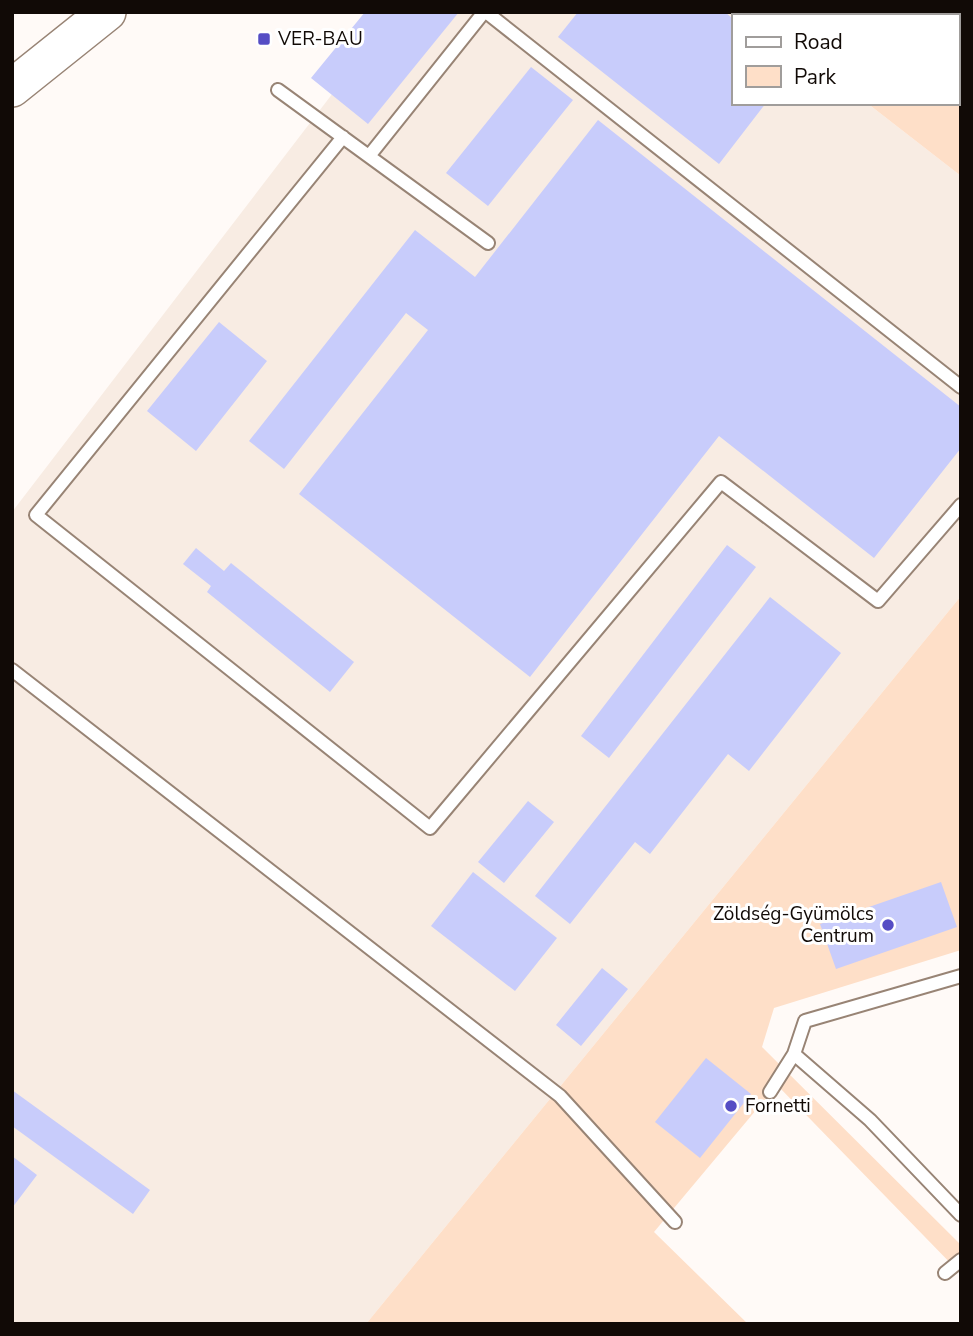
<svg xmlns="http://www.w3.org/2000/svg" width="973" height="1336" font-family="'Nunito Sans',sans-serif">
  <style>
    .built { fill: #f8ece3 }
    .green { fill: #fedfc8 }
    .building { fill: #c8ccfb }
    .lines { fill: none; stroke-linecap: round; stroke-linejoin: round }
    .service-casing { stroke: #988475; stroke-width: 16 }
    .primary-casing { stroke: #988475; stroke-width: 40 }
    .service { stroke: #fff; stroke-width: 12 }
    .primary { stroke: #fff; stroke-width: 37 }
    .poi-dot { fill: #554dc4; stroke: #fff; stroke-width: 2.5 }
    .labels { text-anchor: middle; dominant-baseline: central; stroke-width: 6; stroke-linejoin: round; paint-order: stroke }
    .poi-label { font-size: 19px; fill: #110a06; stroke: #fff; text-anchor: start }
  </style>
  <rect width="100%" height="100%" fill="#fffaf7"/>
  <path class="built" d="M 395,12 L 750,12 L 754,16 L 733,16 L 733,103 L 867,103 L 961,176 L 961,596 L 366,1324 L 12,1324 L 12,512 Z"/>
  <path class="green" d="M 750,12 L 961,12 L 961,176 L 867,103 L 957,103 L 957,16 L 754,16 Z
    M 961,596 L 961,950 L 774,1008 L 762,1047 L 961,1245 L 961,1274 L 777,1085 L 654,1232 L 748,1324 L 366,1324 Z"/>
  <path class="building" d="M 365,12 L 459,12 L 368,124 L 311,78 Z
    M 578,12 L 725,12 L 733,19 L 733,103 L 766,103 L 719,164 L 558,37 Z
    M 531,67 L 573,100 L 488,206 L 446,173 Z
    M 598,120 L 961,407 L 961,448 L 874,558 L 719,436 L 530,677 L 299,494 L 428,330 L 406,313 L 284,469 L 249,441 L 415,230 L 475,277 Z
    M 219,322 L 267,361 L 196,451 L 147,411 Z
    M 727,545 L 756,567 L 609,758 L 581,736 Z
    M 196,548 L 224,571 L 231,563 L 354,662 L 330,692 L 207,592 L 211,586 L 183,564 Z
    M 770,597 L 841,653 L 749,771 L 728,754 L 650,854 L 635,842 L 570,924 L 535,896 Z
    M 528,801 L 554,822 L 504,883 L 478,862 Z
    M 473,872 L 557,938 L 515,991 L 431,926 Z
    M 941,882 L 957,927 L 836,969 L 820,924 Z
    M 602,968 L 628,989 L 581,1046 L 556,1025 Z
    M 706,1058 L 751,1094 L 700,1158 L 655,1122 Z
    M 12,1090 L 150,1190 L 133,1214 L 12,1126 Z
    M 12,1156 L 37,1175 L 12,1208 Z"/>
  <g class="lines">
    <defs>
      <path id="service" d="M 486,12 L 961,387
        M 278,90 L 488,243
        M 343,137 L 36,515 L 430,828 L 721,482 L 878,601 L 961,505
        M 369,156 L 484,12
        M 12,670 L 560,1096 L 675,1222
        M 961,976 L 805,1021 L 794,1054 L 870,1120 L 961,1215
        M 770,1092 L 794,1054
        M 945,1273 L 961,1260"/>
      <path id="primary" d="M 12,88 L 107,12"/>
    </defs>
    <use href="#service" class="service-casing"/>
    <use href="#primary" class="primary-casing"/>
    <use href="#service" class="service"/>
    <use href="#primary" class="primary"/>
  </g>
  <g class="poi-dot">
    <rect x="257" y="32" width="14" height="14" rx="3.5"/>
    <circle cx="888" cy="925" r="7"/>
    <circle cx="731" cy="1106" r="7"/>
  </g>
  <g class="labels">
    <g class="poi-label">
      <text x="278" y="39">VER-BAU</text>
      <text x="874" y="914" text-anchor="end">Zöldség-Gyümölcs<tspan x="874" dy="22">Centrum</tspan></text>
      <text x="745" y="1106">Fornetti</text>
    </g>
  </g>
  <rect width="973" height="1336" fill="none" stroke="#110a06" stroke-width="28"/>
  <rect x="732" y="14" width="228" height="91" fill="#ffffff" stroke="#a09d9b" stroke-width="2"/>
  <rect x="746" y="37" width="35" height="10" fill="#ffffff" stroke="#a09d9b" stroke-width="2"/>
  <text x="794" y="49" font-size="21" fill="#110a06">Road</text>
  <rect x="746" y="66" width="35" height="21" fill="#fedfc8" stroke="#a09d9b" stroke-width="2"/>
  <text x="794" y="84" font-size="21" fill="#110a06">Park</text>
</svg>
